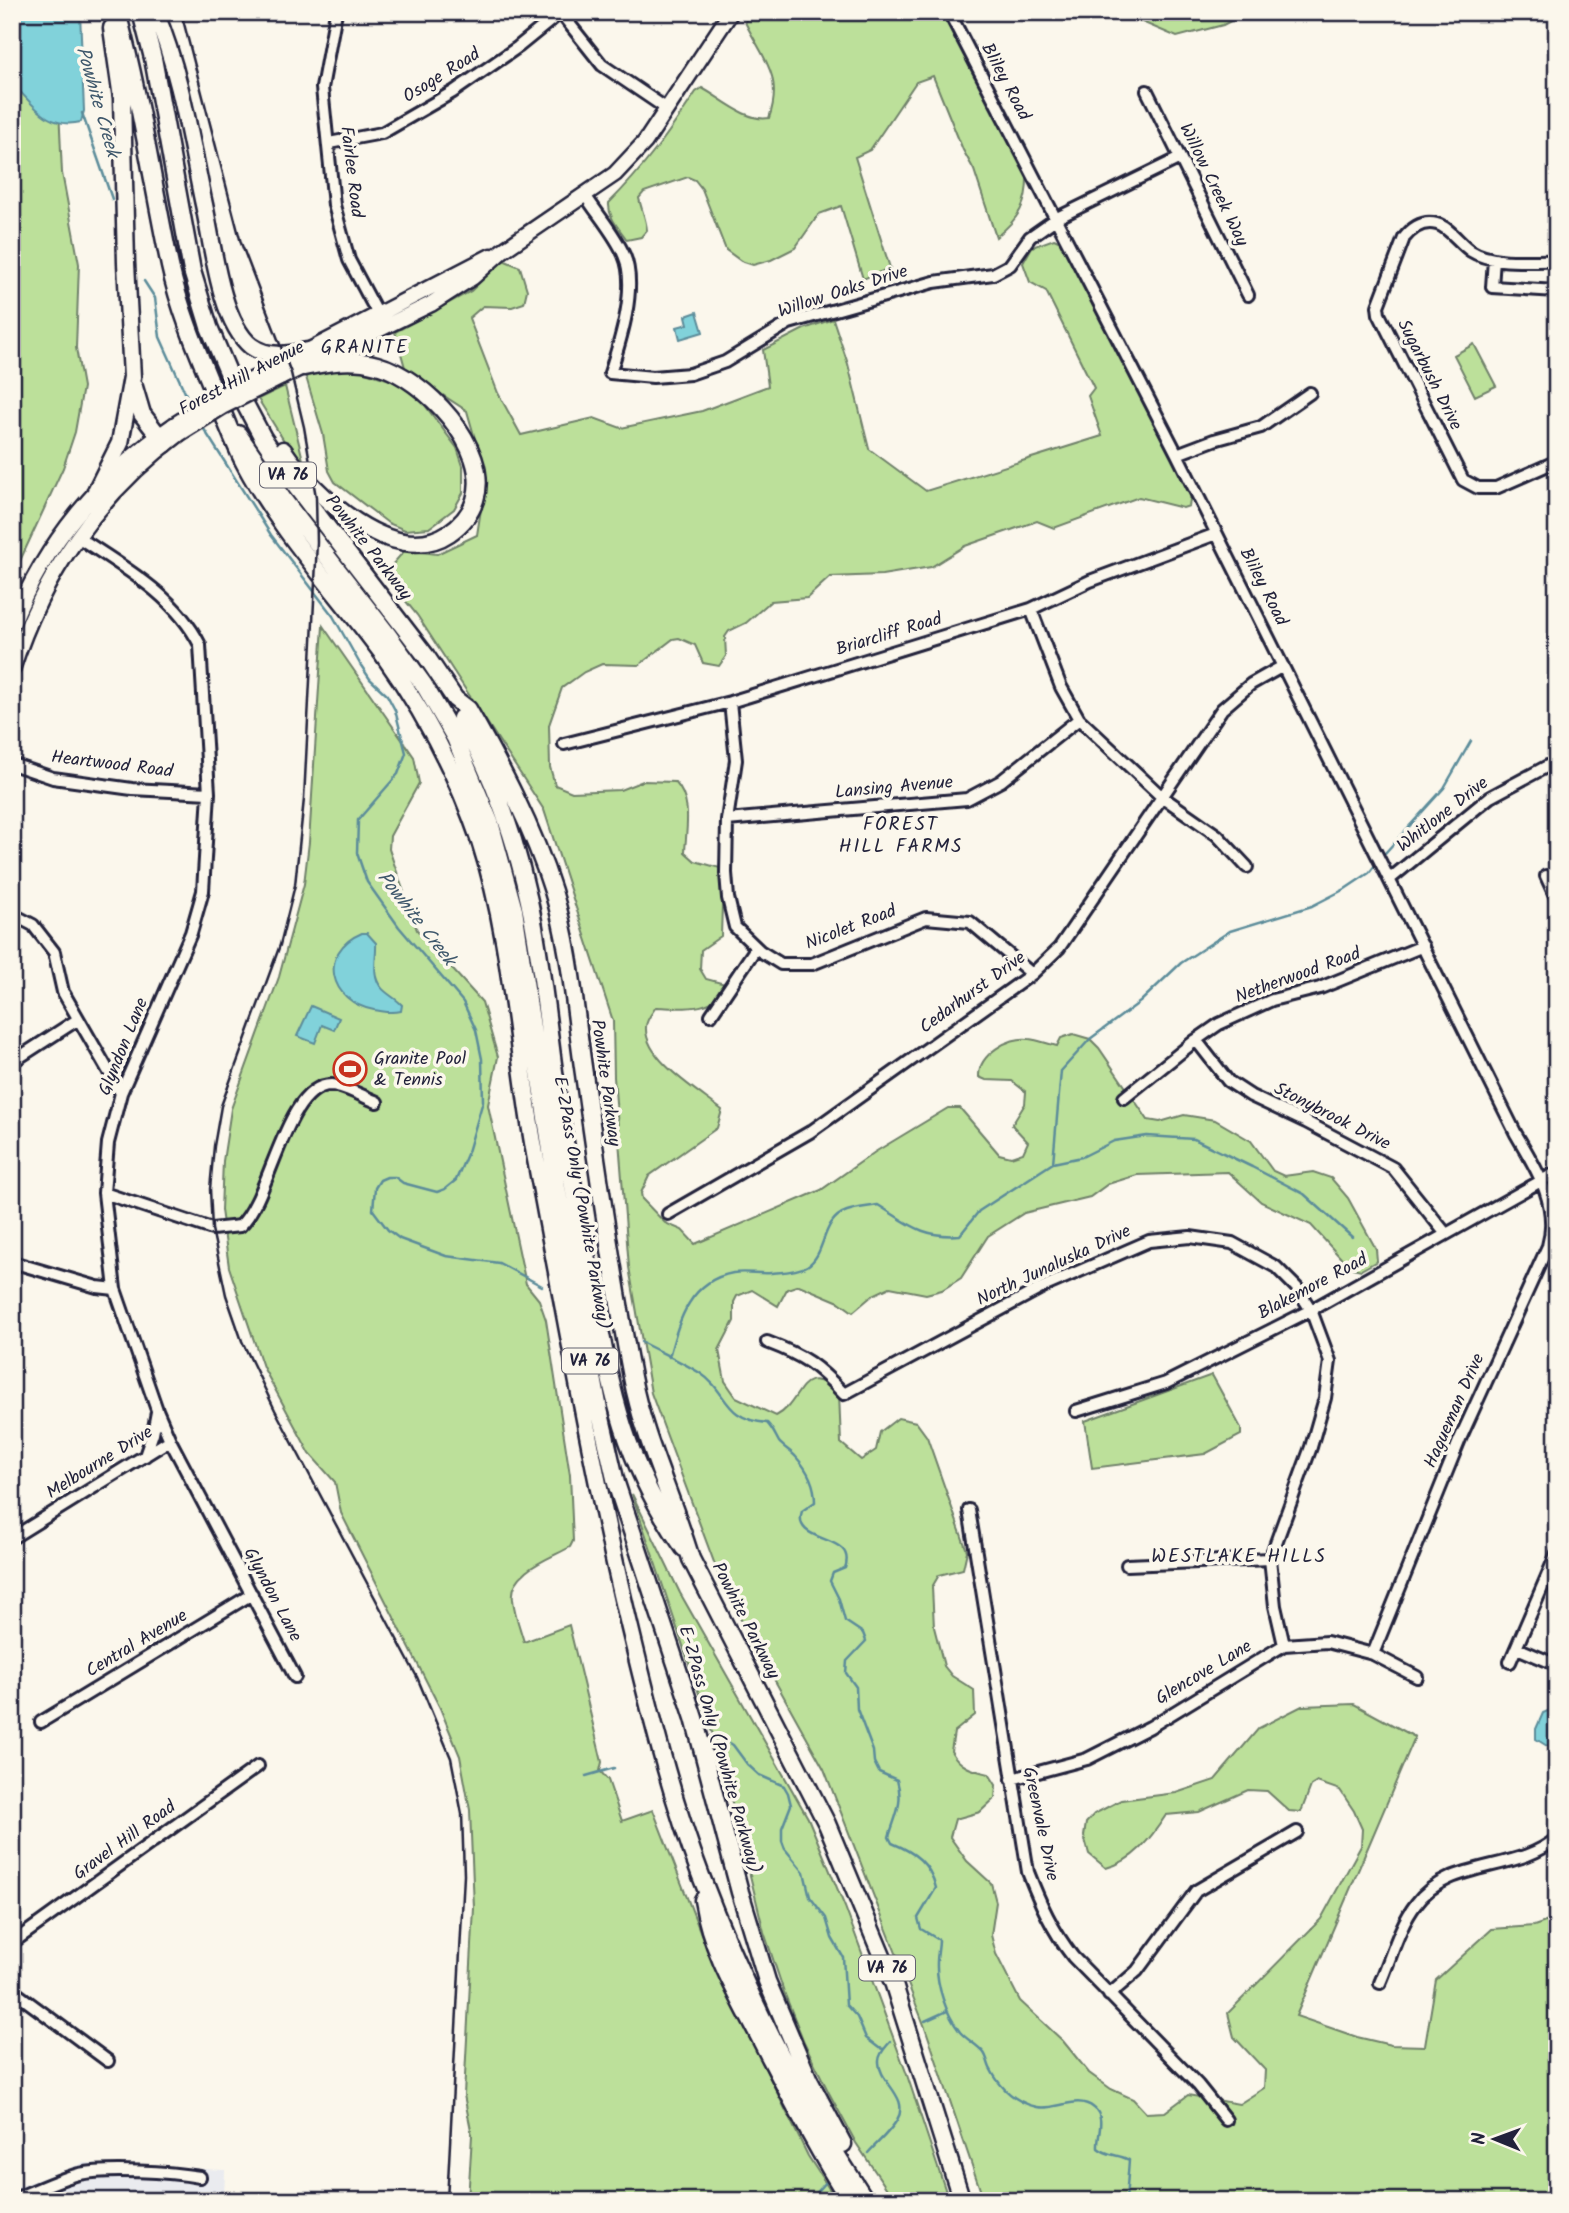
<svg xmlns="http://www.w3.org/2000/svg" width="1569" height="2213" font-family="Kalam,sans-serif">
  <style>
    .built { fill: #eaebef }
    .green { fill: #bce09a; stroke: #6f816a; stroke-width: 2 }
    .water { fill: #81d2da; stroke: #5b8c9a; stroke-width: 2 }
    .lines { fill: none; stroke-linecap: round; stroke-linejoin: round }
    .stream { stroke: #5b8c9a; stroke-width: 2.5 }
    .minor-casing { stroke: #22223b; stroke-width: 16 }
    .major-casing { stroke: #22223b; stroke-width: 19 }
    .highway-casing { stroke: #22223b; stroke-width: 21 }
    .minor { stroke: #fbf7ec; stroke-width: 10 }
    .major { stroke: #fbf7ec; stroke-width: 14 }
    .highway { stroke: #fbf7ec; stroke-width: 16 }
    .rail { stroke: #22223b; stroke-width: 2.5 }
    .major-bridge-casing { stroke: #22223b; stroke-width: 19; stroke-linecap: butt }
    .major-bridge { stroke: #fbf7ec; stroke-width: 14 }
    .labels { text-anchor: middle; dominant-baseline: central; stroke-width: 7; stroke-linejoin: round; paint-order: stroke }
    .shield { fill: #fbf7ec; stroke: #636270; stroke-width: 2 }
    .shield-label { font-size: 16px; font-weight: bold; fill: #22223b }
    .street-label { font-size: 18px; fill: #22223b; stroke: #fbf7ec }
    .poi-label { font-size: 18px; fill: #22223b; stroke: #fbf7ec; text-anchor: start }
    .water-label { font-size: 19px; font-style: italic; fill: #3e576b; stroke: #fbf7ec }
    .neighbourhood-label { font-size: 19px; letter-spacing: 2px; fill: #22223b; stroke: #fbf7ec }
  </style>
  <rect width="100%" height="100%" fill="#fbf7ec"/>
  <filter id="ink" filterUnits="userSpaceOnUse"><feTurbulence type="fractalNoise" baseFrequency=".0143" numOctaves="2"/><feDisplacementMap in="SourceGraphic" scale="14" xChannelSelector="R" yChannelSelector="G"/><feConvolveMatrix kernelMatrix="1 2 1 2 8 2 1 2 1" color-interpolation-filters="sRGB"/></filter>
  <g filter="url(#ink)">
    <path class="built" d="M 84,2163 L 225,2170 L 224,2201 L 12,2201 L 12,2189 Z"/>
    <path class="green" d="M 12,12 L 57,65 L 62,173 L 79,264 L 76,348 L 83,387 L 75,432 L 63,468 L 12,578 Z
      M 750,12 L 944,12 L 1027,174 C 1028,203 1019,219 996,237 L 974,170 L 963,150 L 933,76 L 916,82 L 870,150 L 855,157 L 890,268 L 863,279 L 841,206 L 819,214 L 795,248 L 771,260 L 753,265 L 741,261 L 726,250 L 702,189 L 695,180 L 688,177 L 644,192 L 639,198 C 641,209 646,218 647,230 L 641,237 L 627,240 C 619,228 608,218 609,203 C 645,167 668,134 696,92 L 702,88 C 721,98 746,122 769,118 C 784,76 762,57 745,22 Z
      M 1131,12 L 1248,12 L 1223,25 L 1177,37 L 1128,16 Z
      M 1054,239 L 1065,244 L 1073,254 L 1191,494 L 1189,506 L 1183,508 L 1139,497 L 1054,528 L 1037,521 L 965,546 L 931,567 L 882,575 L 830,577 L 807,598 L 771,601 L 746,623 L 729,631 L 725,637 L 726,656 L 719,666 L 703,663 L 695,645 L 679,638 L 673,639 L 639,665 L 602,664 L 584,672 L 562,688 L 549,725 L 550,767 L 555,785 L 572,792 L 620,790 L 643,781 L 675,782 C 693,801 686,828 685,852 L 695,861 L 720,868 L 723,874 L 721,936 L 701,950 L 700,969 L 706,979 L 725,984 C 719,1013 678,1008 656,1007 C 652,1013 646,1020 646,1027 C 644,1059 698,1091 722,1110 L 717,1128 L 649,1176 L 641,1193 L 642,1199 L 665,1223 L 682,1230 L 695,1244 L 821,1190 L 875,1152 L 948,1108 L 960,1108 L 999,1154 L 1011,1157 L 1023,1153 L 1028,1142 L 1012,1125 L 1025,1104 L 1026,1092 L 1012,1081 L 986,1080 L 979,1077 C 978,1055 1009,1036 1029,1039 C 1038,1040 1048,1044 1057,1046 L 1061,1038 L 1073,1034 L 1090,1039 L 1099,1048 L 1148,1120 L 1160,1122 L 1184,1115 L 1215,1120 L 1251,1141 L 1273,1171 L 1284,1176 L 1313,1172 L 1331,1178 L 1348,1198 L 1376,1249 L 1377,1261 L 1361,1270 L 1349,1267 L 1311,1225 L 1261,1202 L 1228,1172 L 1137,1175 L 1108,1184 L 1090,1197 L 1024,1213 L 988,1236 L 961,1278 L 942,1290 L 926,1294 L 890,1287 L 873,1295 L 853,1312 L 839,1302 L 799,1285 L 787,1289 L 778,1306 L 752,1290 L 737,1296 L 734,1302 L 734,1321 L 719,1350 L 725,1381 L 736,1397 L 776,1416 C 804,1402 798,1359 839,1393 L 841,1443 L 861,1460 L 876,1450 L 880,1432 L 898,1418 L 916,1422 L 927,1437 L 967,1551 L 963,1569 L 939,1575 L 932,1587 L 934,1627 L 944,1666 L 952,1676 L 974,1690 L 975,1715 L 954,1732 L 951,1751 C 960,1767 971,1770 989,1774 L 996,1785 L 995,1798 L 980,1812 L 955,1819 L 950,1837 L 967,1861 L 991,1883 L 996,1902 L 991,1935 L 996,1954 L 1020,2001 L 1063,2041 L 1089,2073 L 1111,2089 L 1133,2099 L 1146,2113 L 1165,2112 L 1188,2095 L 1239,2104 L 1264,2088 L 1265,2070 L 1234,2037 L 1228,2013 L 1321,1919 L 1361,1846 L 1362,1829 L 1354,1811 L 1340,1790 L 1317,1782 L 1311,1786 L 1301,1812 L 1289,1811 L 1267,1791 L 1248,1790 L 1199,1812 L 1166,1815 C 1151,1838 1134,1861 1106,1868 L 1089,1854 L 1084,1836 L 1086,1823 L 1094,1814 L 1121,1800 L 1176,1793 L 1215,1780 L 1259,1728 L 1302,1706 L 1354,1704 L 1415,1737 L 1296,2016 L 1357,2037 L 1391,2045 L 1425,2046 L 1436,1980 L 1492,1929 L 1534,1926 L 1557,1918 L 1557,2201 L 984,2201 L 926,2030 L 824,1769 L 724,1589 L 651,1393 L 629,1267 L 614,1077 L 613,1021 L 544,810 L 417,615 L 384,574 L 405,550 L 437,554 L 477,535 L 486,477 L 467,411 L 406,371 L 395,332 L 471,291 L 503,260 L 520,267 L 527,290 L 524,303 L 512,307 L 483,306 L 469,318 L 498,393 L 521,435 L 594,418 L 621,428 L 702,411 L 768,386 L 763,350 L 804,329 L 833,319 L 848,364 L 869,449 L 926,491 L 1102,436 L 1088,396 L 1094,388 L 1046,291 L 1030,282 L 1023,263 L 1032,247 Z
      M 1474,344 L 1496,386 L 1475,396 L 1454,355 Z
      M 329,367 L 359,370 L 390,380 L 407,388 L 421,400 L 457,448 L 463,466 L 463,493 L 454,509 L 429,528 L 405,530 L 388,523 L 335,482 L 329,471 L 323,434 L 306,377 L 310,372 Z
      M 285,386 L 304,464 L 291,452 L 258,399 Z
      M 323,626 L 414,757 L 419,783 L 390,836 L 389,849 L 417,930 L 482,1002 L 498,1057 L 488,1105 L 526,1284 L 539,1300 L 546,1320 L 570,1475 L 573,1541 L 570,1547 C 551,1558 509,1571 513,1599 C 514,1613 520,1628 524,1642 L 569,1625 L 602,1762 L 600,1771 L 608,1780 L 622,1821 L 653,1810 L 707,1949 L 808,2156 L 837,2201 L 468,2201 L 472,2135 L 464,2095 L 474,1908 L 470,1810 L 460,1756 L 440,1708 L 341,1513 L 335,1482 L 310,1454 L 263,1367 L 229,1267 L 221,1210 L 223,1161 L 231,1109 L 279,977 L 304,884 L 309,842 Z
      M 1212,1375 L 1241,1428 L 1241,1435 L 1205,1454 L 1092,1468 L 1085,1421 Z
      M 632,1494 L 680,1593 L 808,1818 L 845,1907 L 906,2072 L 949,2201 L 895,2201 L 856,2143 L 829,2093 L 804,2042 L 784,1992 L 764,1932 L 722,1762 Z"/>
    <path class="water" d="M 12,12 L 80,12 L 84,111 L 81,122 C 47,130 33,104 12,83 Z
      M 697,312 L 703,332 L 680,339 L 677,327 L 688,324 L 686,316 Z
      M 362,933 L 367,933 L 376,943 C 377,957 371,975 381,987 C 386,994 396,998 402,1005 L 401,1011 C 390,1014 384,1011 374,1010 C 329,1002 317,952 362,933 Z
      M 311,1006 L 339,1018 L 334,1030 L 322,1025 L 315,1043 L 297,1036 Z
      M 1557,1707 L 1557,1742 L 1547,1746 L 1536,1739 L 1536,1729 L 1543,1713 Z"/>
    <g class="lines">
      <path class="stream" d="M 82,113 L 112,199
        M 144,281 L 155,298 L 160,337 L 192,408
        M 202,426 L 271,535 L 333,616 L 360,664 L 370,679 L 387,695 L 395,710 L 406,753 L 398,774 L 358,820 L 357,853 L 367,882 L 399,927 L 463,1002 L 476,1030 L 482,1059 L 483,1101 L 468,1152 L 456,1180 L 445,1189 L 437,1192 L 403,1183 L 395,1177 L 387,1177 L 380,1180 L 375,1188 L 373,1210 L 388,1230 L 400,1239 L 446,1256 L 499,1263 L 542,1286
        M 1385,853 L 1444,788 L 1471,741
        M 1053,1163 L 1061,1071 L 1090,1039 L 1140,1002 L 1181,963 L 1230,931 L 1312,906 L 1345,889 L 1369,873 L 1376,864
        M 641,1342 C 660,1352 681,1361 700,1373 C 729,1392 722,1419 767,1423 C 773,1429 775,1435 779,1442 C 783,1447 791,1451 796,1457 C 807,1469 815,1485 815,1502 L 802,1511 C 791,1546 858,1532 845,1568 L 833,1573 L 830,1581 L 839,1599 L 845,1621 L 863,1633 L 866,1641 L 847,1661 L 846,1673 L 856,1687 L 857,1709 L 873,1751 L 874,1762 L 879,1772 L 897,1780 C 904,1803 895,1816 889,1837 L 892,1843 C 914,1852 930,1863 936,1888 L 918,1918 L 921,1929 L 939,1940 C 939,1948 937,1954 937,1962 C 936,1985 946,2014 960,2032 C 967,2040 978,2045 984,2053 C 987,2057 988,2064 990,2068 C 1000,2088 1014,2102 1037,2107 C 1056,2111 1077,2094 1094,2108 C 1106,2117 1097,2136 1098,2148 C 1107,2156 1119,2154 1129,2160 L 1126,2201
        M 669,1357 C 679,1321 689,1281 733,1273 C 745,1271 758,1274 771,1273 C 782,1272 797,1272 807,1266 C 827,1254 820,1220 847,1211 C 856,1208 868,1207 878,1205 C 909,1224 922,1238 960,1235 L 979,1211 L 1053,1163 L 1082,1157 L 1114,1141 L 1147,1136 L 1194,1139 L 1252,1167 L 1304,1194 L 1352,1237
        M 719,1741 L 725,1740 L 733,1745 L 747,1764 L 759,1775 L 784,1786 L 788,1793 L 791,1805 L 782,1828 L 782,1841 L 785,1849 L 804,1872 L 810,1897 L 826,1918 L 832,1938 L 843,1957 L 846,2005 L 857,2017 L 866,2038 L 879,2048 L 884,2049
        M 586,1776 L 614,1768
        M 925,2021 L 947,2011
        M 868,2153 C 877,2143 890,2132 897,2120 C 911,2097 878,2082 879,2061 C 879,2053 886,2047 890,2042
        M 813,2201 L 813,2197 L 827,2181"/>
      <defs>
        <path id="minor" d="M 336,12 L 322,88 L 334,205 L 349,260 L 381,320
          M 560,12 L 602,65 L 667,109
          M 949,12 L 1177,454 L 1516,1134 C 1536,1168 1560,1205 1548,1246 L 1460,1439 L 1373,1654
          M 1147,91 L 1248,295
          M 329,143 L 382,133 L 453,92 L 518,47 L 561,12
          M 585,195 C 597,214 615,234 624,255 C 638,287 620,342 610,373 L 653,377 L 690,374 L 725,362 L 789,323 L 934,282 L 993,274 L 1010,265 L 1030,237 L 1057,218 L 1180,158
          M 1494,259 L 1492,287 L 1557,291
          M 1557,261 C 1531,260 1493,265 1471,251 C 1460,244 1449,227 1437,224 C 1423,220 1412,228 1404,238 L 1378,306 L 1379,314 L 1463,480 L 1478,488 L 1496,488 L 1557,461
          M 1177,454 L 1214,440 L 1261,427 L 1310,393
          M 78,537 C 123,567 175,595 200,645 L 209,793 L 203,891 L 191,933 L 121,1093 L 108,1143 L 104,1193 L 115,1289 L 157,1410 L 170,1440 L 295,1677
          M 1031,609 L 1061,687 L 1079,719 L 1161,796 L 1217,835 L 1247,867
          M 730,702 L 736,760 L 727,820 L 726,873 L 728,898 L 735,927 L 760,951 L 781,964 L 812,964 L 926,918 L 970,922 L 1032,974
          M 564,744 L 730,702 L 1031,609 L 1090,581 L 1216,534
          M 12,764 L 53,778 L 132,789 L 209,793
          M 727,820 L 967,799 L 1001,781 L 1079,719
          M 1546,876 L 1557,900
          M 1390,879 L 1490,797 L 1557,761
          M 12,914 L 33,925 L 54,952 L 63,992 L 121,1093
          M 711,1015 L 756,948
          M 1196,1040 L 1228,1081 L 1251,1096 L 1306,1122 L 1393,1168 L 1446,1234
          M 12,1062 L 77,1020
          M 1124,1098 L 1196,1040 L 1219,1024 L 1272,1000 L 1320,988 L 1423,946
          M 104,1193 L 212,1229 L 240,1226 C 271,1198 285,1085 331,1085 C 345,1086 364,1097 377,1102
          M 668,1214 L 810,1132 L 1032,974 L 1059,948 L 1222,709 L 1251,684 L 1283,666
          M 12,1262 L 97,1287 L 115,1289
          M 767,1342 C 804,1356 817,1365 844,1394 L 1043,1287 L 1149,1241 L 1190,1237 L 1232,1243 L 1276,1267 L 1297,1288 L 1311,1310 L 1330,1361 L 1325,1398 L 1311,1447 L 1270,1559 L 1275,1606 L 1284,1645
          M 1076,1411 L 1166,1383 L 1311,1310 L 1557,1172
          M 145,1456 L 153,1433 L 157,1412
          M 969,1510 L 1028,1872 C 1040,1903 1052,1930 1073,1957 L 1198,2085 L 1226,2120
          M 12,1538 L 170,1440
          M 1127,1565 L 1270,1559
          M 1517,1648 L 1557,1665
          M 1510,1662 L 1557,1553
          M 41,1722 L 252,1594
          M 1012,1779 L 1087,1759 L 1150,1727 L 1284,1645 L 1327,1642 L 1373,1654 L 1417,1677
          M 12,1943 L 258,1766
          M 1380,1983 C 1391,1958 1399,1926 1416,1904 C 1448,1859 1517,1873 1557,1838
          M 12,1990 L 108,2061
          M 1109,1995 L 1137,1971 L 1196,1891 L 1297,1832
          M 12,2200 C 34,2191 56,2180 79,2174 C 108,2168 170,2172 200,2177"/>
        <path id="major" d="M 275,368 L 491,256
          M 280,378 L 431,304 L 473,277 L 502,251 L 615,174 L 645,142 L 731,12
          M 12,625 C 45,543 101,475 174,425
          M 12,670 C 42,575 99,493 179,434"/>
        <path id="highway" d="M 117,12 C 140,96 152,181 170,266 C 180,312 199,355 217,399 C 226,420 234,443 245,464 C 282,534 336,590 383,654 C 424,711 457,774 480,841 C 513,942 516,1050 535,1154 C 564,1308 591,1463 627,1616 C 648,1703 669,1792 701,1876 C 744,1989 799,2100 866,2201
          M 141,12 L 153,58 L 192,271 L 209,327 L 228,372 L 263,438 L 297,488 L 426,656 L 455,699 L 468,709 C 501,767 533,827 553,891 C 571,949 575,1013 584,1074 C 598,1175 613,1277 632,1377 C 644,1440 673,1498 691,1559 L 827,1824 L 894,1985 L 962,2201
          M 155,12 C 180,71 190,137 203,200 C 212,238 219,320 251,346 C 269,359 288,355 308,351
          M 134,387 L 142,414 L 165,444
          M 238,434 L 285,502 L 388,635 L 424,685 L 455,738 L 490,822 L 514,910 L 556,1183 L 599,1409 L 616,1483 L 694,1718 L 740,1892 L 767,1981 L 809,2080 L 843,2144
          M 283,450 C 312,494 394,570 449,533 C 461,525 471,513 475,500 C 492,448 424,378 377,365 C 352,358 329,362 304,367
          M 96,491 L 120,443 L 132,377 L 126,263 L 122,98 L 112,28
          M 461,718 C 493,775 515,837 529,901 C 543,966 548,1034 558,1100 C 568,1164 581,1228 593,1292 C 611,1390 624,1464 684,1548
          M 703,1900 C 711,1951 739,1997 762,2042 C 790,2096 817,2150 850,2201"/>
      </defs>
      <use href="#minor" class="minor-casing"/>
      <use href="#major" class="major-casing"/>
      <use href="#highway" class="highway-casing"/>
      <use href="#minor" class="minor"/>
      <use href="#major" class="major"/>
      <use href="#highway" class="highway"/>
      <path class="rail" d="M 181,12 L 241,243 L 291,373 L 304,427 L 316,497 L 317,542 L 304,799 L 295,885 L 280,945 L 221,1106 L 214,1146 L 210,1189 L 212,1229 L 226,1295 L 242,1341 L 275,1410 L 417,1677 L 451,1758 L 462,1814 L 464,1875 L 447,2201"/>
      <defs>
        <path id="major-bridge" d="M 174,425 L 220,396 L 275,368
          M 179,434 L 222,407 L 280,378"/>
      </defs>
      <use href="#major-bridge" class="major-bridge-casing"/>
      <use href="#major-bridge" class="major-bridge"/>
    </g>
  </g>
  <defs>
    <symbol id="stadium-ring" viewBox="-11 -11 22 22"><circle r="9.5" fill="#fbf7ec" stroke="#c8321e" stroke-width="1.5"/><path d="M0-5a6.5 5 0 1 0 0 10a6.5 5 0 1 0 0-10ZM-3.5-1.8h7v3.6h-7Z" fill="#c8321e"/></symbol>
  </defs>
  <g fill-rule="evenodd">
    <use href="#stadium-ring" x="331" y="1050" width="38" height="38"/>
  </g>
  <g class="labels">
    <g class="shield">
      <rect x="260" y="462.5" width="56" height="25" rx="5"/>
      <rect x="562" y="1348.5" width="56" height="25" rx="5"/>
      <rect x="859" y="1955.5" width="56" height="25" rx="5"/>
    </g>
    <g class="shield-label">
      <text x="288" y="475">VA 76</text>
      <text x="590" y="1361">VA 76</text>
      <text x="887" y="1968">VA 76</text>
    </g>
    <g class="street-label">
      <text transform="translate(442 76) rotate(-32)">Osoge Road</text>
      <text transform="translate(1005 82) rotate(62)">Bliley Road</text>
      <text transform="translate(351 172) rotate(83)">Fairlee Road</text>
      <text transform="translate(1213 185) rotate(64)">Willow Creek Way</text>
      <text transform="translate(843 292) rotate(-18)">Willow Oaks Drive</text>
      <text transform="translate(1429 375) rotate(63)">Sugarbush Drive</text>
      <text transform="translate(242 379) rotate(-28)">Forest Hill Avenue</text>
      <text transform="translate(368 548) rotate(52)">Powhite Parkway</text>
      <text transform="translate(1263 587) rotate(63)">Bliley Road</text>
      <text transform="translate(889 635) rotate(-17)">Briarcliff Road</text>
      <text transform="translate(112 765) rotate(7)">Heartwood Road</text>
      <text transform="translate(894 788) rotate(-5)">Lansing Avenue</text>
      <text transform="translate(1443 815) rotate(-38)">Whitlone Drive</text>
      <text transform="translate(851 928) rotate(-21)">Nicolet Road</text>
      <text transform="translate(1298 976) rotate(-20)">Netherwood Road</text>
      <text transform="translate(973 993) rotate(-36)">Cedarhurst Drive</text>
      <text transform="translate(124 1047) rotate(-68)">Glyndon Lane</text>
      <text transform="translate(605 1083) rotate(82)">Powhite Parkway</text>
      <text transform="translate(1332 1117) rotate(27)">Stonybrook Drive</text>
      <text transform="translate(581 1203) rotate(80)">E-ZPass Only (Powhite Parkway)</text>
      <text transform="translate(1054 1266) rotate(-25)">North Junaluska Drive</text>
      <text transform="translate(1313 1287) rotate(-28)">Blakemore Road</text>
      <text transform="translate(1455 1411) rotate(-66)">Hagueman Drive</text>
      <text transform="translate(100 1463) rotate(-32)">Melbourne Drive</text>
      <text transform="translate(272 1595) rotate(62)">Glyndon Lane</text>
      <text transform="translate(745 1621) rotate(63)">Powhite Parkway</text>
      <text transform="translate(137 1644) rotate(-31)">Central Avenue</text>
      <text transform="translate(1204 1673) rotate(-31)">Glencove Lane</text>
      <text transform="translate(719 1750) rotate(74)">E-ZPass Only (Powhite Parkway)</text>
      <text transform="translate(1040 1824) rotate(78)">Greenvale Drive</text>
      <text transform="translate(125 1841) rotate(-36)">Gravel Hill Road</text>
    </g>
    <g class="poi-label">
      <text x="374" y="1059">Granite Pool<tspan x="374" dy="21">&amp; Tennis</tspan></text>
    </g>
    <g class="water-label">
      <text transform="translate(97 102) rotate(74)">Powhite Creek</text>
      <text transform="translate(416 919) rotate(52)">Powhite Creek</text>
    </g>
    <g class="neighbourhood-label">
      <text x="365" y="348">GRANITE</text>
      <text x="901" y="825">FOREST<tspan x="901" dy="22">HILL FARMS</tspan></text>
      <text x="1239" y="1557">WESTLAKE HILLS</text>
    </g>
  </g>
  <rect width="1569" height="2213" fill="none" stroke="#fbf7ec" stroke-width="42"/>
  <rect x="21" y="21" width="1527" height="2171" fill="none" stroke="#22223b" stroke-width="2.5" filter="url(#ink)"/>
  <g transform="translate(1495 2139) rotate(271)" stroke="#fbf7ec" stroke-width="5" paint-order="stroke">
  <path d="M0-5L12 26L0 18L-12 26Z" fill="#22223b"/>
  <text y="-10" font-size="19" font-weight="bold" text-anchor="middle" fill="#22223b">N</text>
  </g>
</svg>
